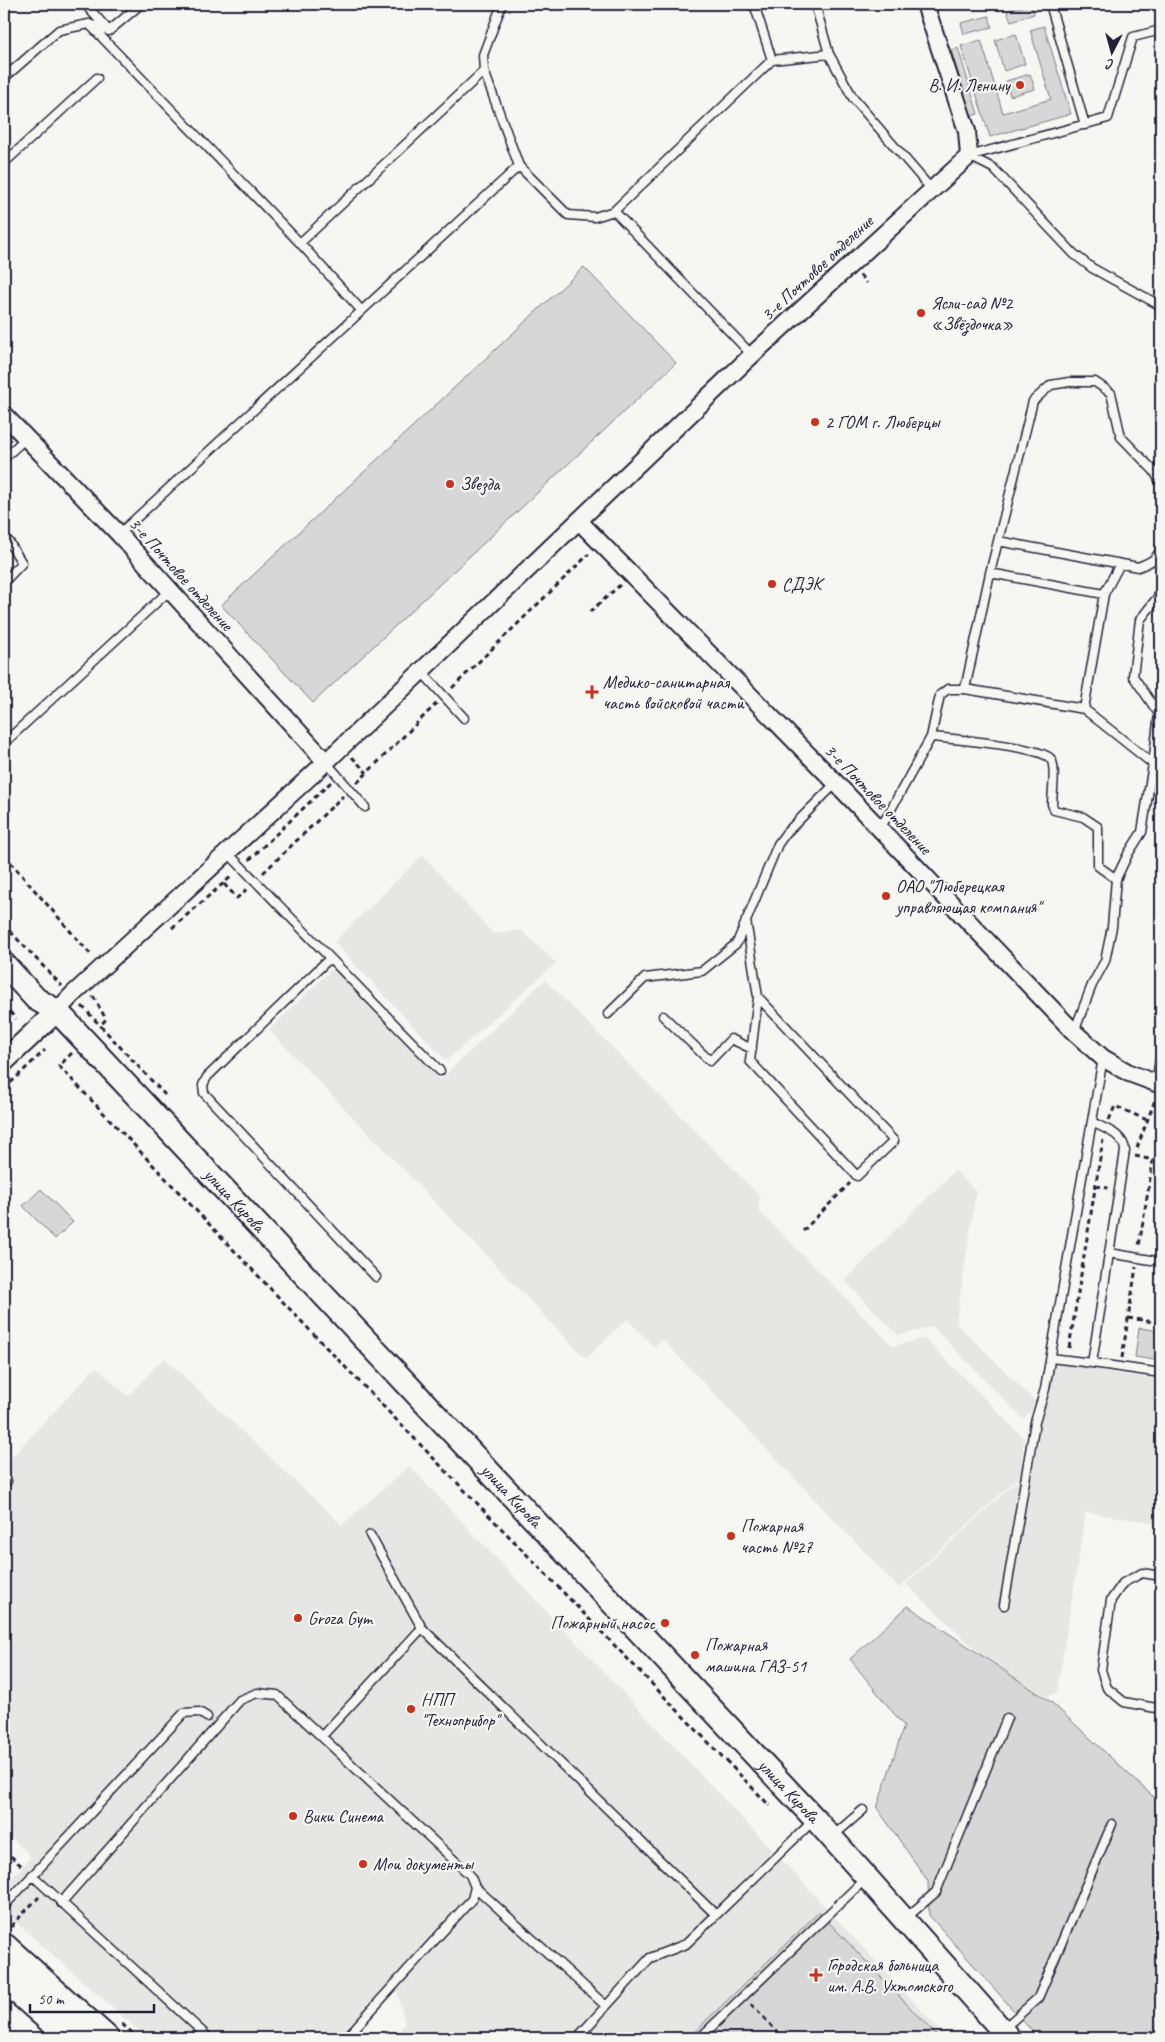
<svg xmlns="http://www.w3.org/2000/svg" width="1165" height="2042" font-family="Caveat,sans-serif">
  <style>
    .built { fill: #e6e6e4 }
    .green { fill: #d7d7d7; stroke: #7c7c89 }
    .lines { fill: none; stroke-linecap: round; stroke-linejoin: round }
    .service-casing { stroke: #22223b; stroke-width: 11 }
    .minor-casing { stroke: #22223b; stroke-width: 20 }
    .tertiary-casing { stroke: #22223b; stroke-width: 24 }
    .secondary-casing { stroke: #22223b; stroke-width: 26 }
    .primary-casing { stroke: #22223b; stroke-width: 30 }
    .path { stroke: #22223b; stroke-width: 3; stroke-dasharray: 5 4; stroke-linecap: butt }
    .service { stroke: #f6f6f2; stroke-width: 8 }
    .minor { stroke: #f6f6f2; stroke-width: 16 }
    .tertiary { stroke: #f6f6f2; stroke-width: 20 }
    .secondary { stroke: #f6f6f2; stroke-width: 22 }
    .primary { stroke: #f6f6f2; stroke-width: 26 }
    .poi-dot { fill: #c8321e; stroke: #f6f6f2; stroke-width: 2 }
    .labels { text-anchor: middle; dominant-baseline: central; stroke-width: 4.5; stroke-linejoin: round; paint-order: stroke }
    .poi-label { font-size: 18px; fill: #22223b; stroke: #f6f6f2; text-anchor: start }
    .street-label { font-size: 18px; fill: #22223b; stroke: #f6f6f2 }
  </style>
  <rect width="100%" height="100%" fill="#f6f6f2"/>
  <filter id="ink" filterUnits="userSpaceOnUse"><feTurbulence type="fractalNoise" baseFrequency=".02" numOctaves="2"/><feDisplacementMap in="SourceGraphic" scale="10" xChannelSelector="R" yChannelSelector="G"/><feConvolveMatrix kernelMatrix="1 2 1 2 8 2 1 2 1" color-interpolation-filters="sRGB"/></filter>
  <g filter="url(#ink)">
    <path class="built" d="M 423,855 L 493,934 L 521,930 L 556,963 L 446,1061 L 334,942 Z
      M 333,968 L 440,1080 L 545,980 L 760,1196 L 758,1210 L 893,1346 L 924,1338 L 1024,1438 L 1021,1465 L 1031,1417 L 1047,1399 L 1052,1363 L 1161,1380 L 1161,1524 L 1086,1512 L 1057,1692 L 1033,1703 L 906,1584 L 1019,1479 L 1021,1471 L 1018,1478 L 899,1588 L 662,1339 L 654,1347 L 627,1319 L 586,1359 L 269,1030 Z
      M 955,1170 L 976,1192 L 956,1323 L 1038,1404 L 1023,1419 L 933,1327 L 898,1335 L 845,1281 Z
      M 164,1358 L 342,1525 L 409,1466 L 776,1854 L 947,2038 L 392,2038 L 405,2024 L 397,1991 L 353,2038 L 147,2038 L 4,1912 L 4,1887 L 31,1857 L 4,1831 L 4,1465 L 96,1367 L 128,1396 Z"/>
    <path class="green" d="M 1031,4 L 1034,14 L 1011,21 L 1007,11 Z
      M 989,16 L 992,27 L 964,34 L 961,23 Z
      M 1044,26 L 1071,114 L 990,137 L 961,46 L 981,40 L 1003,113 L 1051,99 L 1030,30 Z
      M 1016,34 L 1025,64 L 1004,71 L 995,40 Z
      M 958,48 L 978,114 L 971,116 L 951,50 Z
      M 1030,74 L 1035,89 L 1010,96 L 1006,81 Z
      M 584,267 L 676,363 L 313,703 L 221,605 Z
      M 41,1189 L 73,1222 L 55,1239 L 23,1206 Z
      M 1139,1328 L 1161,1331 L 1161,1361 L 1135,1357 Z
      M 908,1606 L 1051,1702 L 1161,1804 L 1161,2038 L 1038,2038 L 929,1915 L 928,1881 L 877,1808 L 904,1726 L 850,1659 Z
      M 819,1912 L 939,2038 L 688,2038 Z"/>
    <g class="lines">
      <defs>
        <path id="service" d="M 502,4 L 483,55 L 484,71 L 519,166
          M 815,4 L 829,54 L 853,98 L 932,190
          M 1050,4 L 1085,125
          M 89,24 L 300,243 L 361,310
          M 109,31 L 141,4
          M 772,60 L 829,54
          M 4,78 L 59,30 L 89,24 L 109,31 L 85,4
          M 969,156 L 1108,118 L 1133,37 L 1161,30
          M 969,156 L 993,168 L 1074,254 L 1092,268 L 1161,306
          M 4,163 L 97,78
          M 614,211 L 772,60 L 754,4
          M 300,243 L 484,71
          M 4,458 L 25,439
          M 119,534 L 519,166 L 568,215 L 595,217 L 614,211 L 752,355
          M 4,537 L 9,542 L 22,563 L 4,582
          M 998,541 L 1138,567 C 1149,563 1158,559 1161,547
          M 990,573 L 1104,594
          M 421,671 L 464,718
          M 965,689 L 1084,709
          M 4,743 L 169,591
          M 326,762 L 365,807
          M 1153,764 L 1159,714 L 1133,676 L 1140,620 L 1161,593
          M 880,829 L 931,737
          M 227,852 L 440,1071
          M 1116,879 L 1128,854 L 1142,832 L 1153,764 L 1084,709 L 1104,594 L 1120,564
          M 746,920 L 758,997 L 894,1141 L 857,1176 L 750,1061 L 758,997
          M 330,958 L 207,1077 L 203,1085 L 204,1093 L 376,1277
          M 608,1014 L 645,978 L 702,971 L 737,943 L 778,844 L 786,833 L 836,783
          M 663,1016 L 710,1061 L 731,1039 L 752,1049
          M 1074,1032 L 1092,985 L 1105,961 L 1112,927 L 1116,879 L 1098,866 L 1098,827 L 1083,817 L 1054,810 L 1052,804 C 1052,794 1057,765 1050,758 C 1037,746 953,739 931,737 L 940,695 L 948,689 L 965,689 L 990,573 L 1033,401 L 1051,385 L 1069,382 L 1095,382 L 1111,393 L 1121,437 L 1154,471 L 1161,483
          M 1156,1083 L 1161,1054
          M 1092,1122 C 1105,1129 1124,1134 1125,1151 L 1092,1363 L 1161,1373
          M 1109,1253 L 1151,1260
          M 1051,1358 L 1092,1363
          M 4,1483 L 7,1481
          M 370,1535 L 422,1628 L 716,1915
          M 1161,1576 L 1142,1573 L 1123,1583 L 1111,1600 L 1101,1670 L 1107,1688 L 1124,1702 L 1161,1709
          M 1004,1605 L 1035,1422 L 1045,1389 L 1103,1058
          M 322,1736 L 422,1628
          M 833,1836 L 863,1810
          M 32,1875 L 209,2038
          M 475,1887 L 606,2006
          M 61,1903 L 240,1700 L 257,1693 L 277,1695 L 470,1875 L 475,1887 L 472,1899 L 346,2038
          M 4,1906 L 184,1713 L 199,1712 L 207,1717
          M 906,1918 L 936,1892 L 1007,1718
          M 1003,2029 L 1038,1998 L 1112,1824
          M 577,2038 L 650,1958 L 686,1944 L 814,1820
          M 700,2038 L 866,1878"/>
        <path id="minor" d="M 4,415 L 119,534 L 326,762
          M 579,521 L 836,783 L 1074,1032 L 1103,1058 L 1129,1073 L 1161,1085
          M 57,1011 L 72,995 L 326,762 L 752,355 L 969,156 L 967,131 L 925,4"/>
        <path id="tertiary" d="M 4,1061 L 57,1011"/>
        <g id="secondary">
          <path id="s1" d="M 4,964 L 36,999 L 57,1011 L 815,1819 L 1009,2038"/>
        </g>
        <path id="primary" d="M 4,1947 L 105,2038
          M 4,1978 L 71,2038"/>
      </defs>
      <use href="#service" class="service-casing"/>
      <use href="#minor" class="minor-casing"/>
      <use href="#tertiary" class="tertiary-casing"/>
      <use href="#secondary" class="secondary-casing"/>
      <use href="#primary" class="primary-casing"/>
      <path class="path" d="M 860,275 L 866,283
        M 590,612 L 620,585
        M 452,688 L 589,554
        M 352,757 L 367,773
        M 357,783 L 437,703
        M 4,855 L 92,956
        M 249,860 L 331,782
        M 263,873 L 343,796
        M 224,884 L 237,898 L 248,888
        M 4,925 L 62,986
        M 172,928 L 233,875
        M 93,996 L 106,1019 L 100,1026
        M 4,1005 L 16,1019
        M 82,1006 L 165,1095
        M 72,1053 L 59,1066 L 322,1343 L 770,1806
        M 4,1089 L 45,1050
        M 1153,1104 L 1161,1108
        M 1109,1120 L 1115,1106 L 1147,1120
        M 1137,1148 L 1155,1100
        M 1135,1156 L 1153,1160 L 1139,1246
        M 1096,1186 L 1108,1188
        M 803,1231 L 850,1183
        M 1128,1318 L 1161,1323
        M 1069,1348 L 1103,1140
        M 1122,1358 L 1136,1267
        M 4,1850 L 24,1868
        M 4,1919 L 13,1927
        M 11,1926 L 39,1897
        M 751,2004 L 783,2038
        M 122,2024 L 138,2038"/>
      <use href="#service" class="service"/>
      <use href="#minor" class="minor"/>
      <use href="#tertiary" class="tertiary"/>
      <use href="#secondary" class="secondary"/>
      <use href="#primary" class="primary"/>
    </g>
  </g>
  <g class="poi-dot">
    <circle cx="1020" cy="85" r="5"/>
    <circle cx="921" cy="313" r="5"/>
    <circle cx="815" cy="422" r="5"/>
    <circle cx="450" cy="484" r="5"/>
    <circle cx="772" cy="584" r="5"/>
    <path d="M589.5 684.5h5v5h5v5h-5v5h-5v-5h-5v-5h5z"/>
    <circle cx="886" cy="896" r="5"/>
    <circle cx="731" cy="1536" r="5"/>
    <circle cx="298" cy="1618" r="5"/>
    <circle cx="665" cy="1623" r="5"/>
    <circle cx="695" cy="1655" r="5"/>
    <circle cx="411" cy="1709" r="5"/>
    <circle cx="293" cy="1816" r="5"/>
    <circle cx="363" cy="1864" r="5"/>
    <path d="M813.5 1967.5h5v5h5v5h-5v5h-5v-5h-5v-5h5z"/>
  </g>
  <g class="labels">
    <g class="poi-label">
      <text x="1010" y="85" text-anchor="end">В. И. Ленину</text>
      <text x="931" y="303">Ясли-сад №2<tspan x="931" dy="21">«Звёздочка»</tspan></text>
      <text x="825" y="422">2 ГОМ г. Люберцы</text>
      <text x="460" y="484">Звезда</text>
      <text x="782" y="584">СДЭК</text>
      <text x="603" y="682">Медико-санитарная<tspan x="603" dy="21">часть войсковой части</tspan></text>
      <text x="896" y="886">ОАО "Люберецкая<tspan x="896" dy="21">управляющая компания"</tspan></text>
      <text x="741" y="1526">Пожарная<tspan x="741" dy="21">часть №27</tspan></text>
      <text x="308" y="1618">Groza Gym</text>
      <text x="655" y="1623" text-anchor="end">Пожарный насос</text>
      <text x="705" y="1645">Пожарная<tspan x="705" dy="21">машина ГАЗ-51</tspan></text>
      <text x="421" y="1699">НПП<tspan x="421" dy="21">"Техноприбор"</tspan></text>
      <text x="303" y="1816">Вики Синема</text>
      <text x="373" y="1864">Мои документы</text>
      <text x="827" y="1965">Городская больница<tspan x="827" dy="21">им. А.В. Ухтомского</tspan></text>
    </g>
    <g class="street-label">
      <text transform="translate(817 268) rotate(-43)">3-е Почтовое отделение</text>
      <text transform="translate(181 574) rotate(48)">3-е Почтовое отделение</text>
      <text transform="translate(878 799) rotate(46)">3-е Почтовое отделение</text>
      <text stroke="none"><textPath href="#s1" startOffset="331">улица Кирова</textPath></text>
      <text stroke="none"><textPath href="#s1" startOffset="736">улица Кирова</textPath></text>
      <text stroke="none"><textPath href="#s1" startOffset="1141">улица Кирова</textPath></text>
    </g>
  </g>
  <rect width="1165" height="2042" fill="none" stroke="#f6f6f2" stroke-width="20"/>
  <rect x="10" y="10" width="1145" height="2022" fill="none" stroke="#22223b" stroke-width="2" filter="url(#ink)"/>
  <g transform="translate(1112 52) rotate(186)" stroke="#f6f6f2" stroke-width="4" paint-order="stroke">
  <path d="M0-4L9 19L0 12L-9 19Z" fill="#22223b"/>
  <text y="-8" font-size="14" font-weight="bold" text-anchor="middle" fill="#22223b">С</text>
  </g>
  <path d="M30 2004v8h124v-8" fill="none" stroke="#22223b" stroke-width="2.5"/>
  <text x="38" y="2004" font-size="15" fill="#22223b" stroke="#f6f6f2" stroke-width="4" paint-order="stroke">50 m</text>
</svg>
